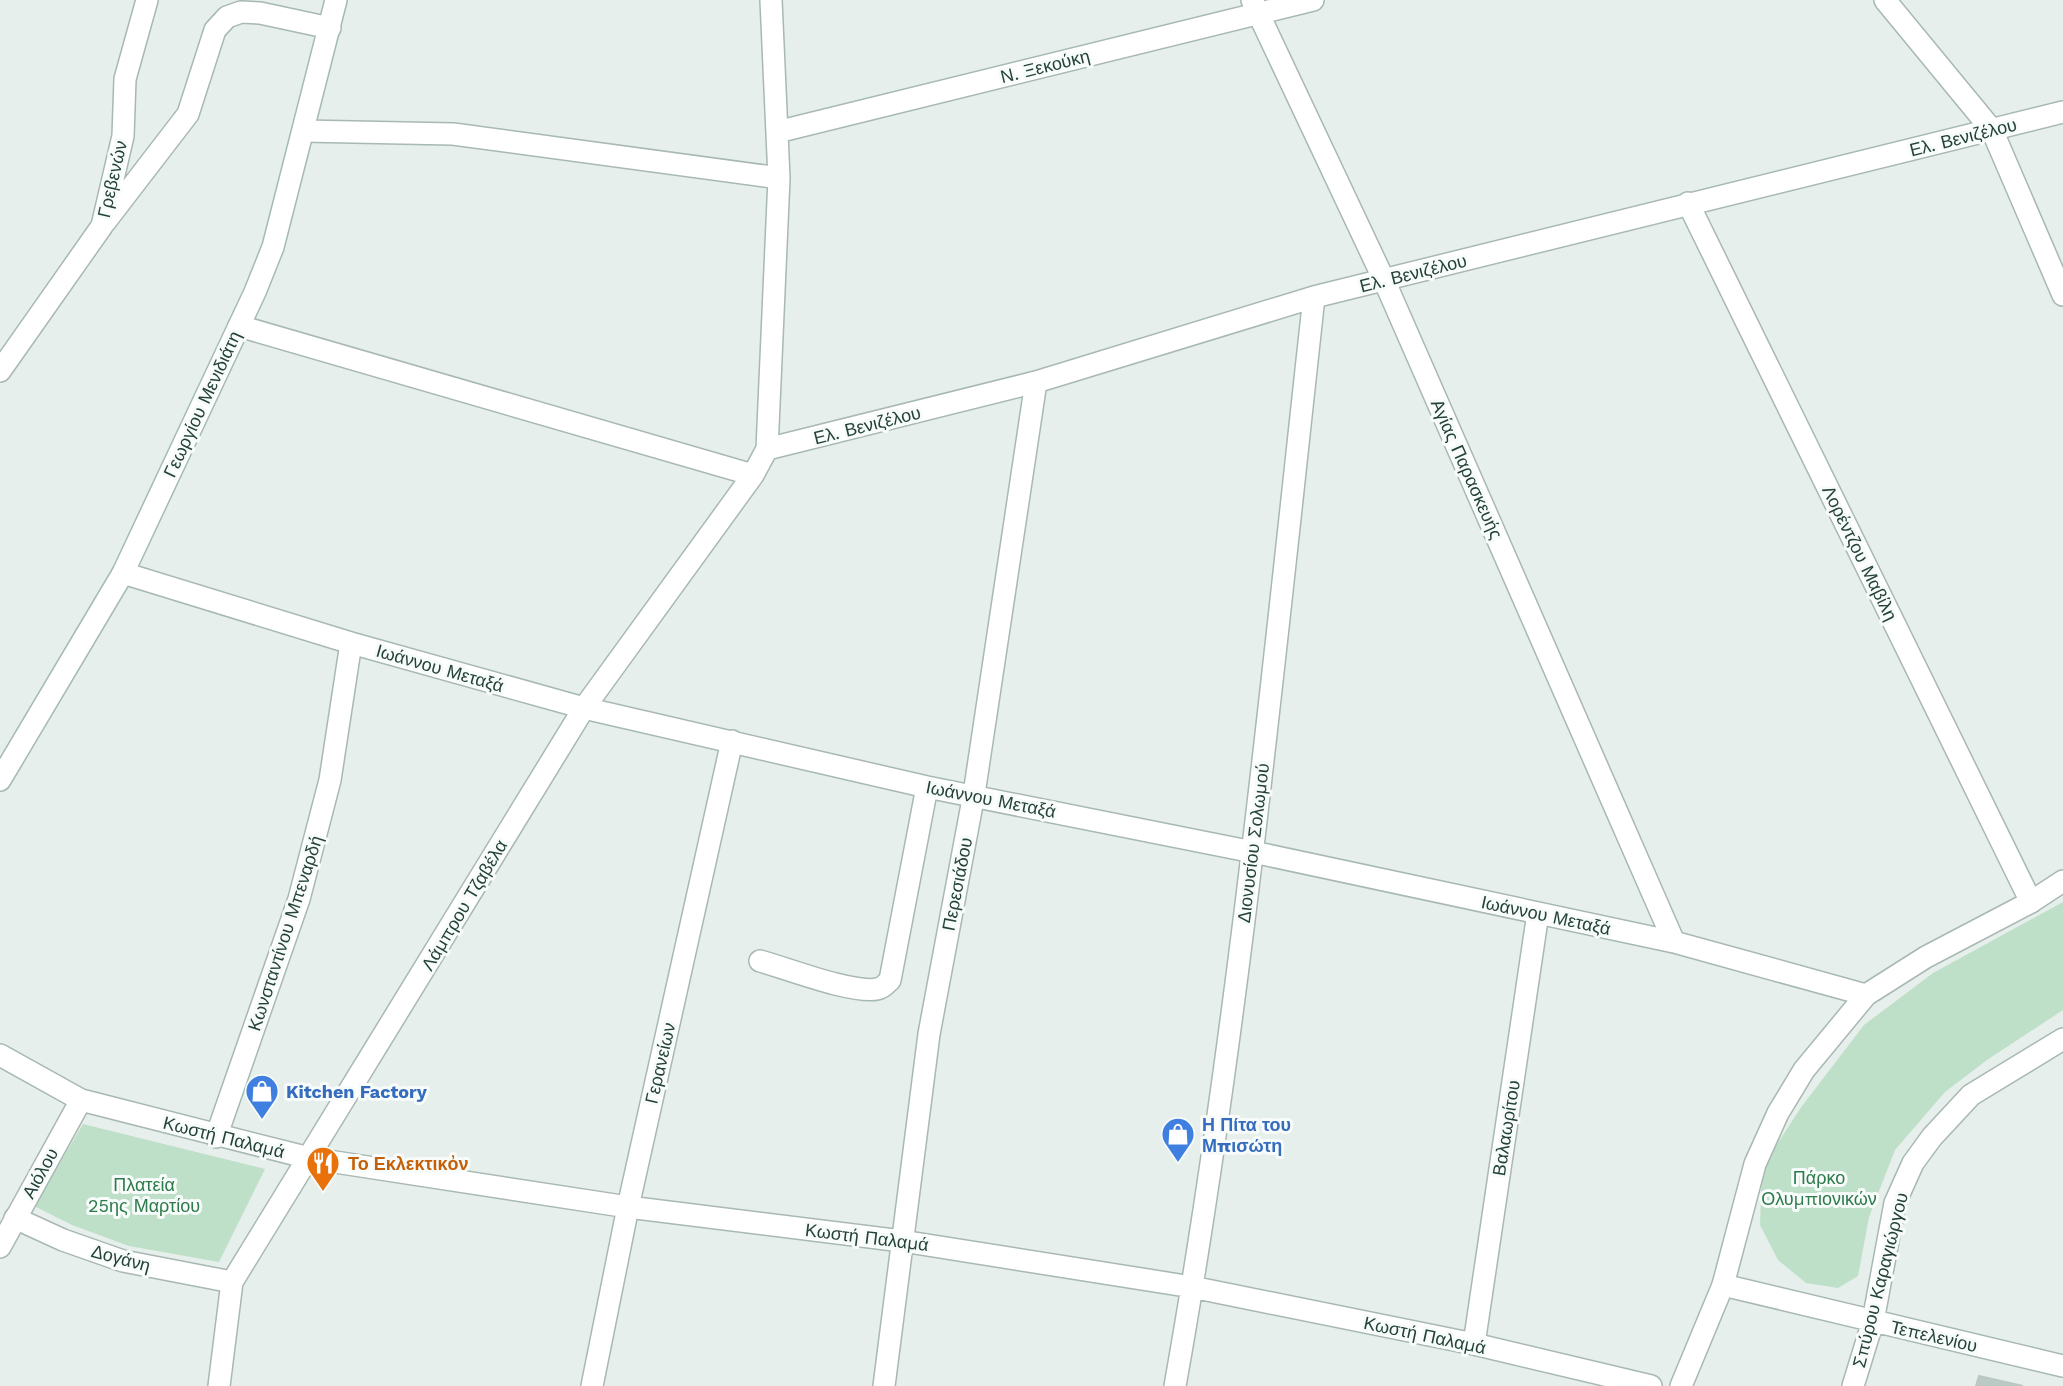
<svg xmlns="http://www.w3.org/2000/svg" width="2063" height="1386" font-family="'Work Sans',sans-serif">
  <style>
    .green { fill: #bfe0c8 }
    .building { fill: #bbcac4; stroke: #b8c9c2; stroke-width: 2 }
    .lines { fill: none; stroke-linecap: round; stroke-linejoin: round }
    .pedestrian-casing { stroke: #a8b8b2; stroke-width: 24 }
    .minor-casing { stroke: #a8b8b2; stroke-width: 24 }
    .tertiary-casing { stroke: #a8b8b2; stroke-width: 24 }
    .secondary-casing { stroke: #a4bbb3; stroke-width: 24 }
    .pedestrian { stroke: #fff; stroke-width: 21 }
    .minor { stroke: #fff; stroke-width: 21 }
    .tertiary { stroke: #fff; stroke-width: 21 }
    .secondary { stroke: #fff; stroke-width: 21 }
    .labels { text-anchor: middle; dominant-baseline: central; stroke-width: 6; stroke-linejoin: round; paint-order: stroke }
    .street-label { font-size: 18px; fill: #24423a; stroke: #f7fbf9 }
    .shop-label { font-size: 18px; font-weight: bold; fill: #366cbe; stroke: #f7fbf9; text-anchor: start }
    .food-label { font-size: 18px; font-weight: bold; fill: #c56008; stroke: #f7fbf9; text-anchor: start }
    .park-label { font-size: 18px; fill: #2d7a4b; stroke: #f7fbf9 }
  </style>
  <rect width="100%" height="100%" fill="#e6efeb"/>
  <path class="green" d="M 2063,902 L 2063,1010 L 1987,1060 L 1945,1092 L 1895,1150 L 1869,1217 L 1858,1276 L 1838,1288 L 1806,1283 L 1778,1260 L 1760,1225 L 1762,1167 L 1802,1106 L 1864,1025 L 1933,973 Z
    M 83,1124 L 265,1169 L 219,1262 L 129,1246 L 72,1225 L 34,1206 Z"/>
  <path class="building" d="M 1979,1376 L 2023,1386 L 1976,1386 Z"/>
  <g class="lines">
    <defs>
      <path id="pedestrian" d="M 15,1218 L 63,1240 L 123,1261 L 232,1282"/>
      <path id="minor" d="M 1252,0 L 1384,280 L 1674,942
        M 303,131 L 453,134 L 779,178
        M 777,132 L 1313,0
        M 1688,203 L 2031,902
        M 105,222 L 188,114 L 215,30 L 227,17 L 241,12 L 260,13 L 330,28
        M 239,326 L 753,475
        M 0,371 L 102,226 L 123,136 L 125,79 L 147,0
        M 767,449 L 1036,382 L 1314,297 L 2063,112
        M 123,573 L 351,643 L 584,708 L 927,787 L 1253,852 L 1674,942 L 1866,995
        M 760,961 C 786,968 853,994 877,989 C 883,988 886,984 890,980 L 927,787
        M 0,1055 L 81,1100 L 309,1158 L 628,1207 L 902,1241 L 1192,1287 L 1474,1344 L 1651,1386
        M 216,1137 L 299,899 L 330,780 L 351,643
        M 0,1247 L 81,1100
        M 1723,1285 L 2063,1366
        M 1474,1344 L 1538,913
        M 219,1386 L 232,1282 L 584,708 L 753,475 L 767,449 L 779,178 L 771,0
        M 592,1386 L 628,1207 L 732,741
        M 884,1386 L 929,1034 L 974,794 L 1036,382
        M 1175,1386 C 1239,1026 1274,660 1314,297
        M 1853,1386 L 1873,1321 L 1895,1203 L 1913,1163 L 1932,1137 L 1971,1095 L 2063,1039"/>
      <path id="tertiary" d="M 1885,0 L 1992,130 L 2063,295
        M 1681,1386 L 1723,1285 L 1755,1164 L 1778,1113 L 1804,1070 L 1866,995 L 1926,957 L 2031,902 L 2063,881"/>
      <path id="secondary" d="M 0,780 L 123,573 L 255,292 L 273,247 L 336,0"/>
    </defs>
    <use href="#pedestrian" class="pedestrian-casing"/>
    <use href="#minor" class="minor-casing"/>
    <use href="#tertiary" class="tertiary-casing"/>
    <use href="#secondary" class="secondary-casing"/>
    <use href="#pedestrian" class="pedestrian"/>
    <use href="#minor" class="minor"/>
    <use href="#tertiary" class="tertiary"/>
    <use href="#secondary" class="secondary"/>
  </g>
  <defs>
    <symbol id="shop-pin" viewBox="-11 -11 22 30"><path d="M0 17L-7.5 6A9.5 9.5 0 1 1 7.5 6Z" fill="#3f7fe0" stroke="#f7fbf9"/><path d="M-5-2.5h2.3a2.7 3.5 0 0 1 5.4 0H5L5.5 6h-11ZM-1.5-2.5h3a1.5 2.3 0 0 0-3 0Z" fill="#fff"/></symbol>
    <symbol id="restaurant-pin" viewBox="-11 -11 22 30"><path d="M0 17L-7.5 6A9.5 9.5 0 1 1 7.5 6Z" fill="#e8710a" stroke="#f7fbf9"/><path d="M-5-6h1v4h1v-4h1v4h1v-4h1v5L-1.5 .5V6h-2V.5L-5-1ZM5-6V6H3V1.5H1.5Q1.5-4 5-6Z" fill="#fff"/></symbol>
  </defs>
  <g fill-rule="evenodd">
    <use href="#shop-pin" x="243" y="1072" width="38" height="52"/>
    <use href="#shop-pin" x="1159" y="1115" width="38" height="52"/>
    <use href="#restaurant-pin" x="304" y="1144" width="38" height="52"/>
  </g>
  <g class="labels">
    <g class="street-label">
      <text transform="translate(1045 66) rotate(-14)">Ν. Ξεκούκη</text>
      <text transform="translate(1963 137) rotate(-14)">Ελ. Βενιζέλου</text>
      <text transform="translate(112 179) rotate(-77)">Γρεβενών</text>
      <text transform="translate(1413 273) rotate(-14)">Ελ. Βενιζέλου</text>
      <text transform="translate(202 404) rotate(-65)">Γεωργίου Μενιδιάτη</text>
      <text transform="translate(867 425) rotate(-14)">Ελ. Βενιζέλου</text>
      <text transform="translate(1467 469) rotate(66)">Αγίας Παρασκευής</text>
      <text transform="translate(1860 553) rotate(64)">Λορέντζου Μαβίλη</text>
      <text transform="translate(440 668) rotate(16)">Ιωάννου Μεταξά</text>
      <text transform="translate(991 799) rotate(11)">Ιωάννου Μεταξά</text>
      <text transform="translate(1253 843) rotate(-83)">Διονυσίου Σολωμού</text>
      <text transform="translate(957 884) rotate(-79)">Περεσιάδου</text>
      <text transform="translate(464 905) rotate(-59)">Λάμπρου Τζαβέλα</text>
      <text transform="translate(1546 915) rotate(12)">Ιωάννου Μεταξά</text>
      <text transform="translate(285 933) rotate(-72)">Κωνσταντίνου Μπεναρδή</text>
      <text transform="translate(660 1063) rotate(-77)">Γερανείων</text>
      <text transform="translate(1506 1128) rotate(-81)">Βαλαωρίτου</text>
      <text transform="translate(224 1137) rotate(14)">Κωστή Παλαμά</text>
      <text transform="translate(40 1173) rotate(-61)">Αιόλου</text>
      <text transform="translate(867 1237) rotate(7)">Κωστή Παλαμά</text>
      <text transform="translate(121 1258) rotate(15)">Δογάνη</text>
      <text transform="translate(1880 1280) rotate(-76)">Σπύρου Καραγιώργου</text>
      <text transform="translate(1425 1335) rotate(12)">Κωστή Παλαμά</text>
      <text transform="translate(1934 1336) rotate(13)">Τεπελενίου</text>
    </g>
    <g class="shop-label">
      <text x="286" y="1091">Kitchen Factory</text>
      <text x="1202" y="1124">Η Πίτα του<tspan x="1202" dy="21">Μπισώτη</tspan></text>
    </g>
    <g class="food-label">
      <text x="348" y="1163">Το Εκλεκτικὀν</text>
    </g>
    <g class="park-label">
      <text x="1819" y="1177">Πάρκο<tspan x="1819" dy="21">Ολυμπιονικών</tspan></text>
      <text x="144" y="1184">Πλατεία<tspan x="144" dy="21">25ης Μαρτίου</tspan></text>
    </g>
  </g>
</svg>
